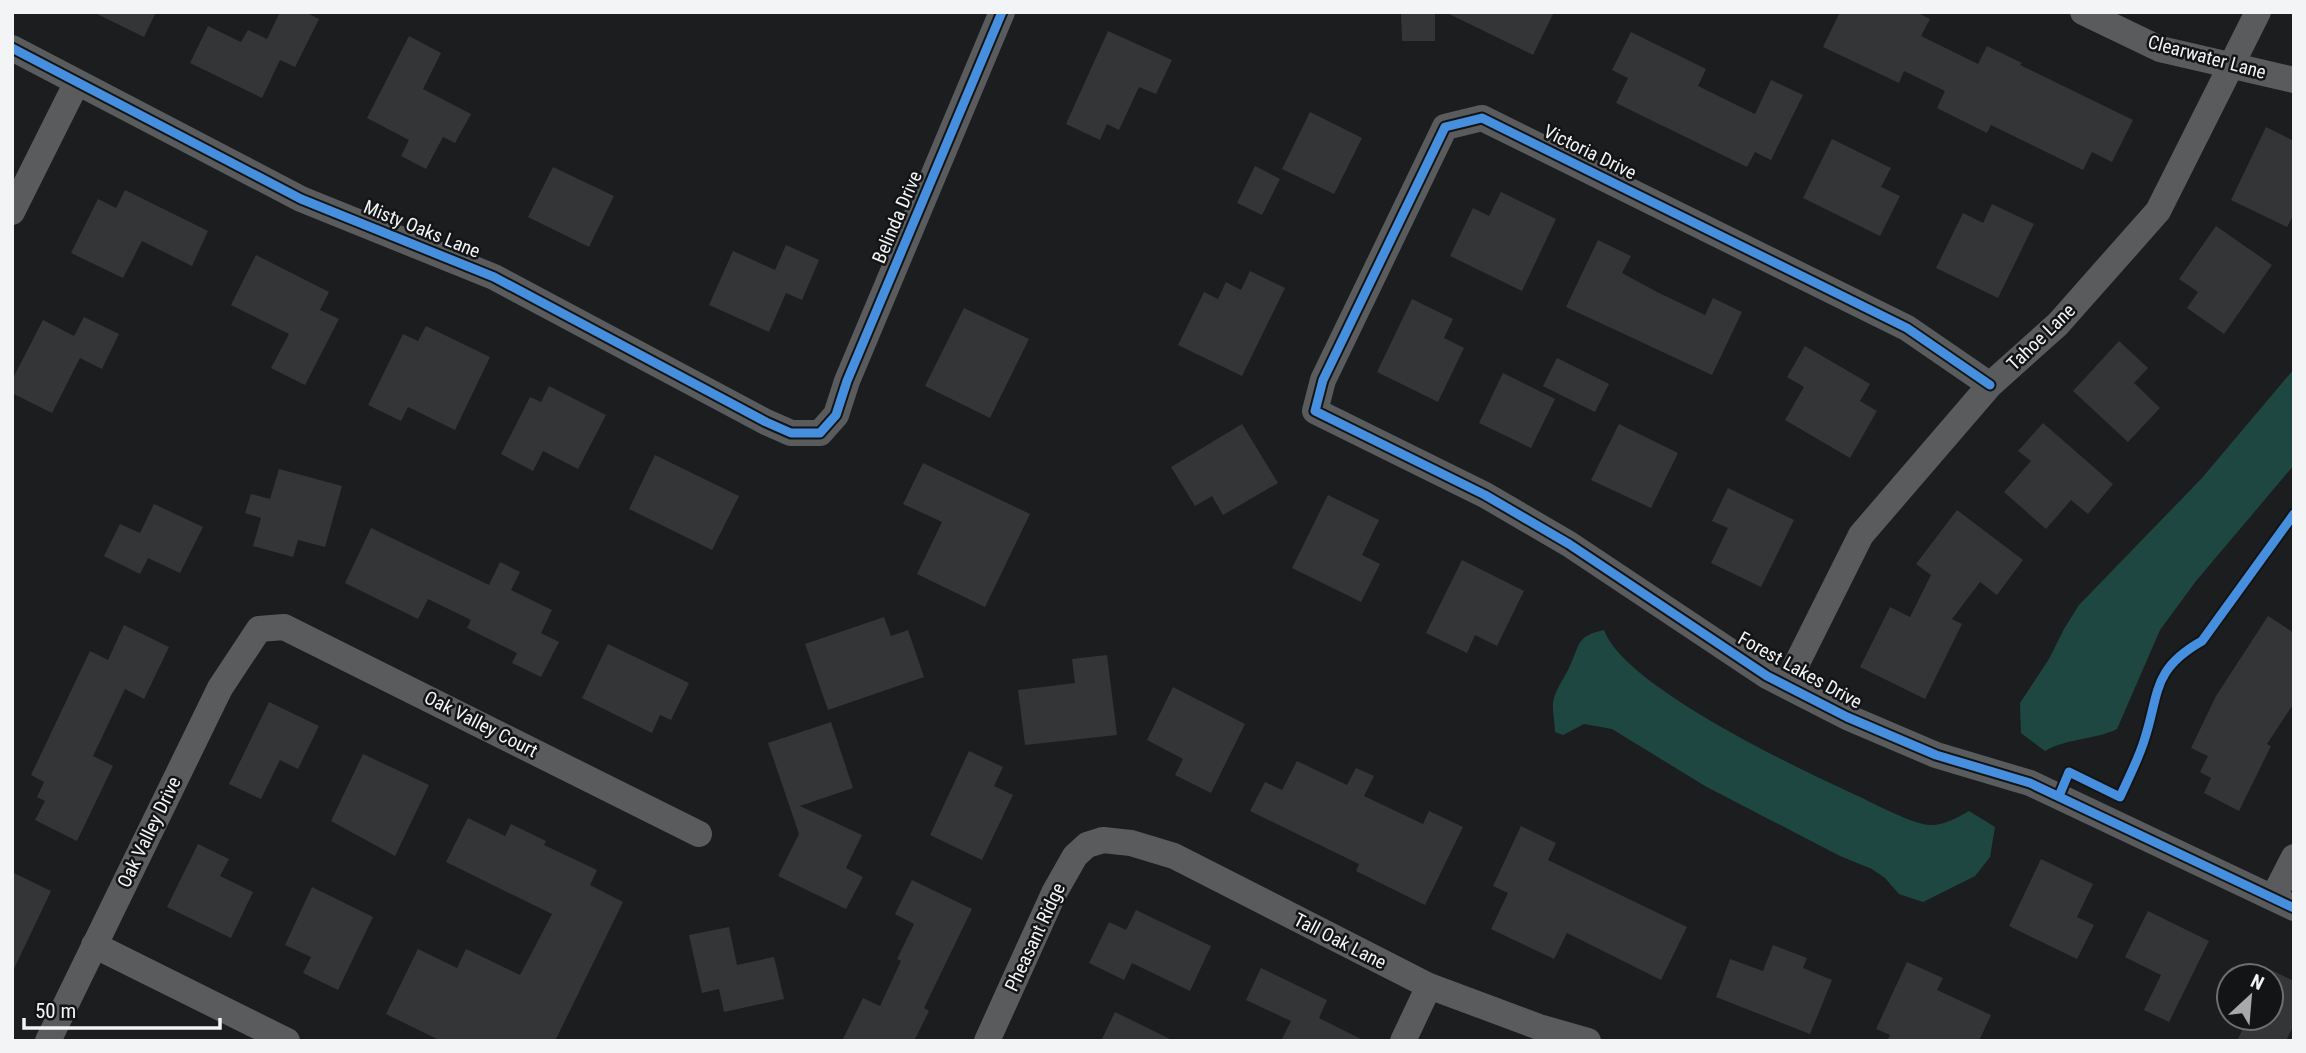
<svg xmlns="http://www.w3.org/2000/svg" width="2306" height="1053" font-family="'Roboto Condensed',sans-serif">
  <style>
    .water { fill: #1f4742 }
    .building { fill: #343536 }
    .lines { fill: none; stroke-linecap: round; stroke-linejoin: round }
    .minor { stroke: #5a5b5c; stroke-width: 26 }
    .cycleway-casing { stroke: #121416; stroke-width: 13 }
    .cycleway { stroke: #468fdf; stroke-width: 9 }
    .labels { text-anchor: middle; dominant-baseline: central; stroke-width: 5; stroke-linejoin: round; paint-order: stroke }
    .street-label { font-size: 19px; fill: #f2f4f6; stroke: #121416 }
  </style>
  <rect width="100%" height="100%" fill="#1c1d1f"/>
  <path class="water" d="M 2294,369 L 2294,465 L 2196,581 L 2160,630 L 2117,729 C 2095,740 2067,738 2045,751 L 2021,733 L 2020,703 L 2049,659 L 2064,629 L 2079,605 L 2202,478 Z
    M 1604,630 C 1624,687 1803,771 1860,797 C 1877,805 1910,823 1929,825 C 1943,826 1957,818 1969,811 L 1995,827 L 1990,857 L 1975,876 L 1923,902 L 1899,894 L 1885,878 L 1872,869 L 1840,856 L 1705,786 L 1612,729 L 1584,724 L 1563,735 L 1555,732 C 1555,721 1551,708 1554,698 C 1557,688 1564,678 1569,668 C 1580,646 1575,636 1604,630 Z"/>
  <path class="building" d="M 93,12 L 156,12 L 144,37 Z
    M 280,12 L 305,12 L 319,19 L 295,67 L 280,60 L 262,98 L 190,63 L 208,26 L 241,42 L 248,30 L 267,39 Z
    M 1401,12 L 1435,12 L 1435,41 L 1402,41 Z
    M 1445,12 L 1554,12 L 1533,55 Z
    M 1840,12 L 1916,12 L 1930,19 L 1921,36 L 1978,64 L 1987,46 L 2022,63 L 2020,65 L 2133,120 L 2112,162 L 2092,152 L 2083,170 L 1991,125 L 1987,133 L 1937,108 L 1945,91 L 1904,71 L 1899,83 L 1823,47 Z
    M 1108,31 L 1172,60 L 1156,94 L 1139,87 L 1119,130 L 1107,124 L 1100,140 L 1066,124 Z
    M 1631,32 L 1706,69 L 1698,86 L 1755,114 L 1771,80 L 1803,95 L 1771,160 L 1755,152 L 1747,167 L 1616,103 L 1628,78 L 1612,70 Z
    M 409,36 L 441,53 L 423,89 L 471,114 L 455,143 L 443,137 L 426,169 L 401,156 L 409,140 L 367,118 Z
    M 1310,112 L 1362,138 L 1334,194 L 1282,169 Z
    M 2266,127 L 2294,141 L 2294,214 L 2287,227 L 2231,200 Z
    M 1832,139 L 1891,168 L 1881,187 L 1900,196 L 1880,236 L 1803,198 Z
    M 1255,166 L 1280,179 L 1262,215 L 1237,203 Z
    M 553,167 L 614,196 L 589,247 L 528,217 Z
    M 125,190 L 208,231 L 192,266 L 142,241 L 123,278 L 71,253 L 98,199 L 116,208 Z
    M 1501,192 L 1556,219 L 1522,291 L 1450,256 L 1473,208 L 1489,216 Z
    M 1992,204 L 2034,224 L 1998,298 L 1936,268 L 1963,213 L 1983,223 Z
    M 2216,226 L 2272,265 L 2224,334 L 2187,308 L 2198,292 L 2179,279 Z
    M 1598,240 L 1631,256 L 1622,273 L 1657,292 L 1705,315 L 1713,298 L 1742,312 L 1712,375 L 1566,307 Z
    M 786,245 L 819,260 L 802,300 L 786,293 L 769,332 L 709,305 L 733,251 L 775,270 Z
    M 256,255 L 329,292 L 320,310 L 339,319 L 305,385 L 271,368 L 289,334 L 231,305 Z
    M 1250,271 L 1285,288 L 1242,376 L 1178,345 L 1204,292 L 1218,299 L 1226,282 L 1241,290 Z
    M 1412,299 L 1453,319 L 1444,338 L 1464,348 L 1438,402 L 1377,372 Z
    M 964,308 L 1029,339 L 990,418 L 925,386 Z
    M 84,317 L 119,334 L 102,369 L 80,358 L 52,413 L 12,393 L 12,380 L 43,320 L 74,336 Z
    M 426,326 L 490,357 L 455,430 L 408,407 L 401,421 L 368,405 L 403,334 L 418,341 Z
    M 2119,341 L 2148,368 L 2134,383 L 2160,408 L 2128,442 L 2073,391 Z
    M 1805,346 L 1870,384 L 1860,401 L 1877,411 L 1850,458 L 1785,420 L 1804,387 L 1787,377 Z
    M 1557,358 L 1609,384 L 1595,412 L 1543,386 Z
    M 1503,373 L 1555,399 L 1531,448 L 1479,423 Z
    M 549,386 L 606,415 L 578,469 L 543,451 L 533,471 L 501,454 L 530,397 L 541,402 Z
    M 2043,423 L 2113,484 L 2088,514 L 2071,500 L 2046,529 L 2004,492 L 2031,461 L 2018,451 Z
    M 1242,424 L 1278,483 L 1223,515 L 1212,496 L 1195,506 L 1171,467 Z
    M 1619,424 L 1678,453 L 1651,508 L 1591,480 Z
    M 655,455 L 739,496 L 712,550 L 629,509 Z
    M 923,463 L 1030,514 L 985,607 L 917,574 L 942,522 L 903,504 Z
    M 279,469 L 342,486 L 325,547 L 298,540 L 293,557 L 253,546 L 261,518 L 245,513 L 251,494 L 270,499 Z
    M 1728,488 L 1794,520 L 1761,587 L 1711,563 L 1728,528 L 1712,521 Z
    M 1328,495 L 1379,520 L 1362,555 L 1380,564 L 1361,602 L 1292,568 Z
    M 154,504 L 203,527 L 180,573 L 148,558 L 140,574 L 104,556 L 120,524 L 140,533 Z
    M 1957,510 L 2023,560 L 1997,595 L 1980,582 L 1952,619 L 1962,624 L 1925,699 L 1860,667 L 1890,607 L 1910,617 L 1931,575 L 1916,564 Z
    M 371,528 L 489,585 L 500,562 L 520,572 L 511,590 L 552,610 L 541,633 L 559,642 L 541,677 L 512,663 L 517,653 L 467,628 L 471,620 L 428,599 L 418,619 L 345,583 Z
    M 1462,560 L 1524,591 L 1497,646 L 1475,635 L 1467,653 L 1426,633 Z
    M 2268,616 L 2294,633 L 2294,703 L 2267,744 L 2271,746 L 2239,811 L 2204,793 L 2211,778 L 2200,772 L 2208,756 L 2191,748 L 2216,696 Z
    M 884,617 L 891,636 L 908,630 L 924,677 L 828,710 L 805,644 Z
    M 124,625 L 169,647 L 144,699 L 125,689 L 93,756 L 113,766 L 77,841 L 35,820 L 45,801 L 37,797 L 44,782 L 31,775 L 90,651 L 108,660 Z
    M 608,644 L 689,683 L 671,720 L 660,715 L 652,733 L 582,698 Z
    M 1107,655 L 1117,735 L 1025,745 L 1018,690 L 1075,683 L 1072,659 Z
    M 1173,687 L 1245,724 L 1211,793 L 1175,775 L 1183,759 L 1147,740 Z
    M 269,702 L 319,726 L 298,769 L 280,760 L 261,799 L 229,784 Z
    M 831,722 L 853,788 L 800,806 L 862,835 L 846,868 L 863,877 L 846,909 L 778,876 L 799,834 L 768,743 Z
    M 969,751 L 1003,767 L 994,786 L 1013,795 L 982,860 L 930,835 Z
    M 363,754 L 429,785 L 395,856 L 331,821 Z
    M 1297,761 L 1347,785 L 1356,768 L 1374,776 L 1364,796 L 1423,824 L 1429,811 L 1463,827 L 1425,905 L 1356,871 L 1359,864 L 1250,811 L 1265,782 L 1282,790 Z
    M 468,818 L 505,836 L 511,824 L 546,841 L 544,845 L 597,870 L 590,885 L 623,902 L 555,1041 L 441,1041 L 386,1014 L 418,949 L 457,968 L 466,949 L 520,975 L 552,914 L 446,862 Z
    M 1521,826 L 1556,843 L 1548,860 L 1687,927 L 1661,980 L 1567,933 L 1554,959 L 1491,929 L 1508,893 L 1493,886 Z
    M 198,844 L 229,859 L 220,876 L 253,892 L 231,938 L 167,907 Z
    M 2041,859 L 2093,884 L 2077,917 L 2094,925 L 2077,959 L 2009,926 Z
    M 12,872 L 51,891 L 12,973 Z
    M 912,880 L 972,909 L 924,1008 L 929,1011 L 914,1041 L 842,1041 L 863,998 L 880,1006 L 901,961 L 897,959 L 914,924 L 895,914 Z
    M 312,887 L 373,917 L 338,990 L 303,973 L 311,957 L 285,945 Z
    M 1136,910 L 1211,946 L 1190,991 L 1132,963 L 1124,980 L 1089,963 L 1109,922 L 1126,930 Z
    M 2148,911 L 2209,941 L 2169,1022 L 2144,1010 L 2161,975 L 2125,957 Z
    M 729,927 L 737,965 L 774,957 L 784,999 L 724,1012 L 719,989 L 702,993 L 689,935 Z
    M 1773,945 L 1807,958 L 1803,968 L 1832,980 L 1810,1034 L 1716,997 L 1730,959 L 1763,971 Z
    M 1907,962 L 1943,978 L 1937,990 L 1991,1015 L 1979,1041 L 1887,1041 L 1890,1035 L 1876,1029 Z
    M 1261,968 L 1327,1000 L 1319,1018 L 1365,1041 L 1281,1041 L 1291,1021 L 1246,1000 Z
    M 2271,970 L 2294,981 L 2294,1024 L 2286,1041 L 2237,1041 L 2248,1018 L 2271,1018 Z
    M 1115,1012 L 1174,1041 L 1101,1041 Z"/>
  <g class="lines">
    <path class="minor" d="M 2083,12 L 2160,49 L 2294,80
      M 12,48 L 301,199 L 494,277 L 766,422 L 791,433 L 820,433 L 836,415 L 847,381 L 1002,12
      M 12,212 L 77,82
      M 1990,385 L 1907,328 L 1482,118 L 1445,127 L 1323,380 L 1315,411 L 1485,495 L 1569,544 L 1767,676 L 1847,717 L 1936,755 L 2030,783 L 2294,908
      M 1786,685 L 1861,535 L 1990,385 L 2058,324 L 2158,211 L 2258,12
      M 2273,898 L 2294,857
      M 94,945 L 287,1041
      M 48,1041 L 220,688 L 259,629 L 284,627 L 699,834
      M 987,1041 L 1054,893 L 1075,856 L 1087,845 L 1103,840 L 1131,843 L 1174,856 L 1429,986 L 1539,1027 L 1588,1041
      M 1403,1041 L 1429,986"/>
    <defs>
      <path id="cycleway" d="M 12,48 L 301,199 L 494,277 L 766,422 L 791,433 L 820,433 L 836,415 L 847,381 L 1002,12
        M 1990,385 L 1907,328 L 1482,118 L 1445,127 L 1323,380 L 1315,411 L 1485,495 L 1569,544 L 1767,676 L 1847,717 L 1936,755 L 2030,783 L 2294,908
        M 2059,796 L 2069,772 L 2120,797 C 2128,779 2138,760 2144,741 C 2160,693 2151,670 2202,641 L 2294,514"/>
    </defs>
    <use href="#cycleway" class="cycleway-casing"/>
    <use href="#cycleway" class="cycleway"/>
  </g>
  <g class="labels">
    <g class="street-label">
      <text transform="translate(2207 57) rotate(15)">Clearwater Lane</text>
      <text transform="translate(1590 152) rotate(26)">Victoria Drive</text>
      <text transform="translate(897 217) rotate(-67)">Belinda Drive</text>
      <text transform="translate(422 229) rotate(22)">Misty Oaks Lane</text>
      <text transform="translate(2041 337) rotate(-44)">Tahoe Lane</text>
      <text transform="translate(1800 670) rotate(29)">Forest Lakes Drive</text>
      <text transform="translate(481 724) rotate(27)">Oak Valley Court</text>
      <text transform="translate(149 832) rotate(-64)">Oak Valley Drive</text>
      <text transform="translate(1035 937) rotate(-65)">Pheasant Ridge</text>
      <text transform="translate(1340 941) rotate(27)">Tall Oak Lane</text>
    </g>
  </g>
  <rect width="2306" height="1053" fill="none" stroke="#f2f4f6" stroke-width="28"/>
  <g transform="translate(2250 997) rotate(26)"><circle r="33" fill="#121416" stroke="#6c6e70" stroke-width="2"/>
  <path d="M0-5L12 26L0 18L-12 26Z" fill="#a7a9ab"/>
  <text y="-10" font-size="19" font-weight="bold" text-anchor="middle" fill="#f2f4f6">N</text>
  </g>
  <path d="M24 1018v10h196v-10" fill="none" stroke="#f2f4f6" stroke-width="3.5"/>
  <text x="35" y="1018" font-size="21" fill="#f2f4f6" stroke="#121416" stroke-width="5" paint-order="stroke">50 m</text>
</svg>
